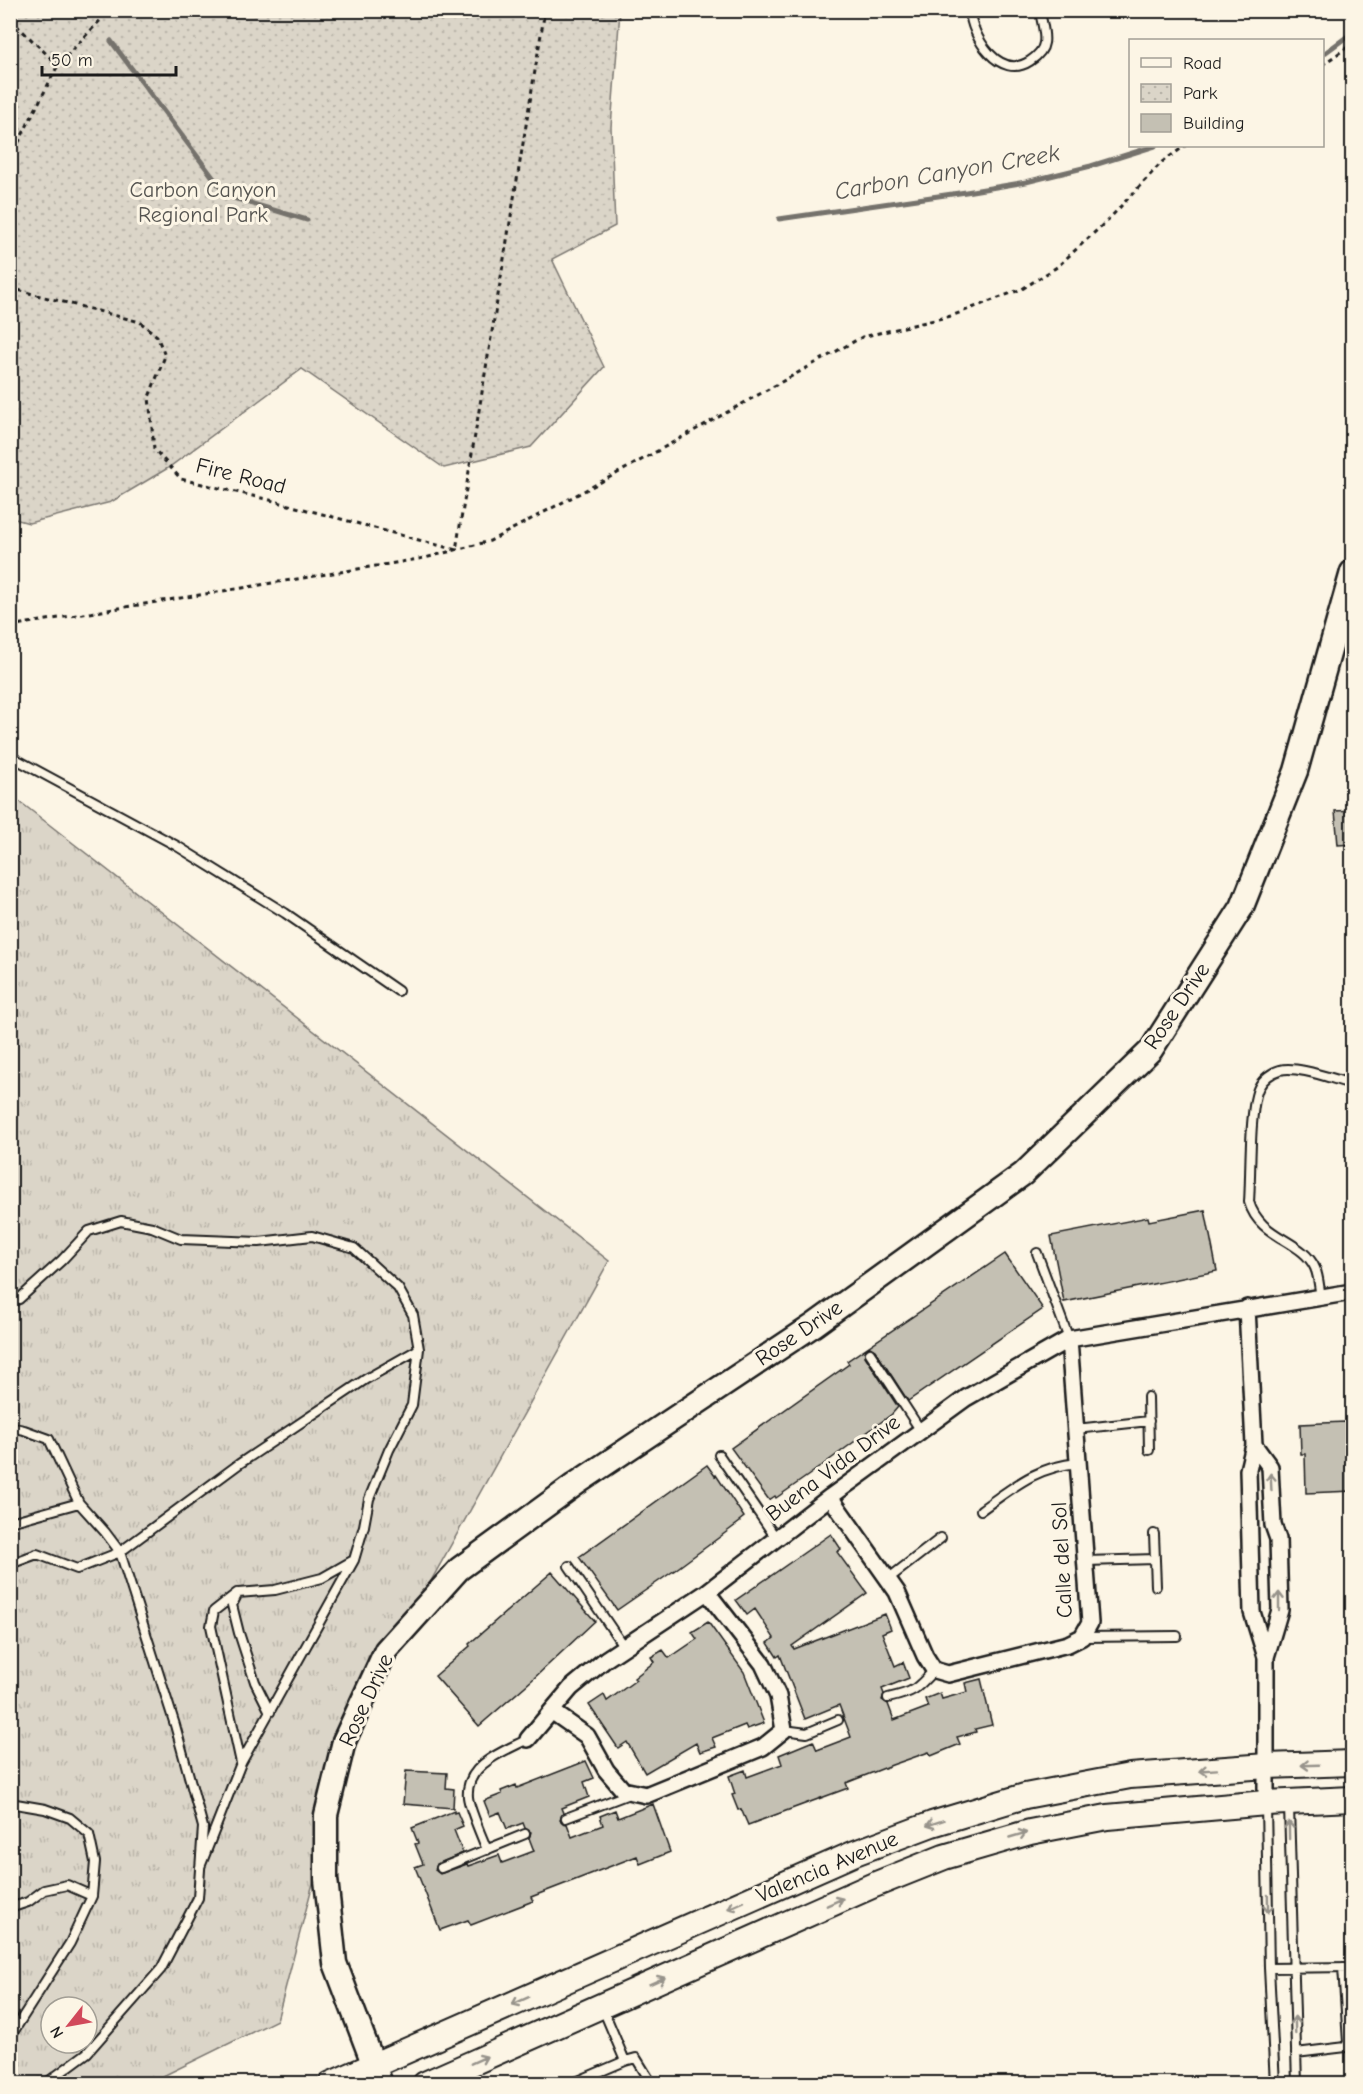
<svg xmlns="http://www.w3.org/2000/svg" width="1363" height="2094" font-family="'Comic Neue',sans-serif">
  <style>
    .grass { fill: url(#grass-tufts); stroke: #7c7872; stroke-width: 1.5; fill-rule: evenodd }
    .park { fill: url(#park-dots); stroke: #7c7872; stroke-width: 1.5 }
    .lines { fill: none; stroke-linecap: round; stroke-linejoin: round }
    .stream { stroke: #75726c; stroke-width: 5 }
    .building { fill: #c4c0b3; stroke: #1c1c1c; stroke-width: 1.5 }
    .lane-casing { stroke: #1c1c1c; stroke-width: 12 }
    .street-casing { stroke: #1c1c1c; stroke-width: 20 }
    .secondary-casing { stroke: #1c1c1c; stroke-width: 27 }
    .primary-casing { stroke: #1c1c1c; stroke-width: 28 }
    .path { stroke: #1c1c1c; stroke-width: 3; stroke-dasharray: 4.5 4.5; stroke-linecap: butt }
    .lane { stroke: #fcf5e5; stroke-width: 8 }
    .street { stroke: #fcf5e5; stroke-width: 15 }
    .secondary { stroke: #fcf5e5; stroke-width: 22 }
    .primary { stroke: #fcf5e5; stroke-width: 24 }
    .oneway { stroke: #97938b }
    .labels { text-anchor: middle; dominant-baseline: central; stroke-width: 6; stroke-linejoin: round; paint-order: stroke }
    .park-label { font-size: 22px; fill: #555450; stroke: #fcf5e5 }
    .street-label { font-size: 22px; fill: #1c1c1c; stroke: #fcf5e5 }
    .water-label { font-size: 24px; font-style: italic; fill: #575551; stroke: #fcf5e5 }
  </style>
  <defs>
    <pattern id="grass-tufts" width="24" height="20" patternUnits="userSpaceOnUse" patternTransform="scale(1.5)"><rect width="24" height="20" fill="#dbd5c8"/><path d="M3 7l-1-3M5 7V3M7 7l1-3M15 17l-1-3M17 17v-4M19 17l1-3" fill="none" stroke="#bbb6ab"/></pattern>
    <pattern id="park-dots" width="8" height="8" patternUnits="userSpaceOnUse" patternTransform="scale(1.5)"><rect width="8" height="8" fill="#dbd5c8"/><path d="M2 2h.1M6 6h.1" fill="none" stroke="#bbb6ab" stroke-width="1.8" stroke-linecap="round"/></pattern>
  </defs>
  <rect width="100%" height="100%" fill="#fcf5e5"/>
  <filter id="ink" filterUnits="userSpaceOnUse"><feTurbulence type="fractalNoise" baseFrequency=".0167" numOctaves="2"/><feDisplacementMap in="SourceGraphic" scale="12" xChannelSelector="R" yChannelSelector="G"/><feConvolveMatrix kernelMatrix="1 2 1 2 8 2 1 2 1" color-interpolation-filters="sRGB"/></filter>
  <g filter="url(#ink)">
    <path class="grass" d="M 10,794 L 609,1261 L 358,1712 L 277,2020 L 149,2083 L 11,2083 ZM 51,2007 L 87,2007 L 87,2043 L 51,2043 Z"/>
    <path class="park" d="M 10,11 L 620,11 L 611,127 L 615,226 L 552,259 L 604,367 L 531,447 L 444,468 L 302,369 L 168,468 L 111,502 L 29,523 L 11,518 Z"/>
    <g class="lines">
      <path class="stream" d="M 111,41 L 227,196 L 307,220
        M 1322,55 L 1352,33
        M 779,219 L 966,192 L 1026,182 L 1091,166 L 1155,146"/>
    </g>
    <path class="building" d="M 1353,810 L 1353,844 L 1338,845 L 1335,811 Z
      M 1205,1210 L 1217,1271 L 1064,1302 L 1051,1236 L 1148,1217 L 1149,1221 Z
      M 1005,1254 L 1043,1309 L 908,1401 L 875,1350 L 870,1347 L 866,1348 L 865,1356 L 898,1407 L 892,1414 L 809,1475 L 776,1498 L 775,1496 L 769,1500 L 731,1448 L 849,1364 L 847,1361 Z
      M 1345,1422 L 1346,1437 L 1353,1437 L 1353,1491 L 1306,1493 L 1305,1454 L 1301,1454 L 1300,1424 Z
      M 707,1465 L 715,1476 L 716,1475 L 744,1517 L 739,1521 L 740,1522 L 675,1570 L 617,1610 L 579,1557 Z
      M 831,1534 L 841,1549 L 837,1552 L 867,1593 L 792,1646 L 794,1649 L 885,1614 L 891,1629 L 882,1633 L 895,1666 L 903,1662 L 909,1678 L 882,1689 L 884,1694 L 882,1700 L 888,1704 L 894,1720 L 928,1707 L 925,1699 L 940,1693 L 942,1699 L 967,1692 L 965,1683 L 981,1679 L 992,1725 L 975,1729 L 976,1732 L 957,1737 L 960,1744 L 931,1756 L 929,1752 L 892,1765 L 846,1783 L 848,1788 L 748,1825 L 741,1809 L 738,1810 L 732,1795 L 735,1794 L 729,1776 L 745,1770 L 747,1777 L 782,1764 L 779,1755 L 813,1741 L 817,1750 L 851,1737 L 839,1705 L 805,1719 L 780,1655 L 777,1657 L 768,1643 L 774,1638 L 755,1609 L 747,1615 L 736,1600 Z
      M 552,1572 L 595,1621 L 532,1680 L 479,1726 L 435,1676 L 470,1646 L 469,1644 Z
      M 708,1622 L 744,1672 L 764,1723 L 747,1729 L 745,1725 L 712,1738 L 716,1747 L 700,1752 L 696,1743 L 645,1773 L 627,1742 L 618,1748 L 589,1705 L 604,1695 L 607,1701 L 636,1680 L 634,1678 L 654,1662 L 651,1657 L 663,1650 L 669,1658 L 697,1639 L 692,1632 Z
      M 586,1761 L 594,1778 L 584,1782 L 589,1797 L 561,1808 L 563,1813 L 560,1820 L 563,1823 L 567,1824 L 572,1837 L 603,1825 L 600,1816 L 615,1810 L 618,1818 L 653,1804 L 670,1852 L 640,1864 L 637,1856 L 531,1897 L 533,1901 L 471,1925 L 468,1920 L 440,1930 L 415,1867 L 423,1864 L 415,1844 L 418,1843 L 412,1828 L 454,1811 L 454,1813 L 457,1812 L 463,1826 L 454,1830 L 463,1853 L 437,1864 L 435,1870 L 440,1874 L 467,1864 L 468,1866 L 499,1855 L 502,1863 L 534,1851 L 529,1838 L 531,1832 L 525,1828 L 523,1823 L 507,1829 L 500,1812 L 490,1816 L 484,1801 L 502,1794 L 501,1791 L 516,1785 L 517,1788 Z
      M 406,1771 L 447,1773 L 446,1788 L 454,1789 L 453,1808 L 403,1804 Z"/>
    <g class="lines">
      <defs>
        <path id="lane" d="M 970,10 C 971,37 1000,81 1030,61 C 1036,57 1043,51 1044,43 C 1046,34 1041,20 1040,10
          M 10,756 L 177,846 L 285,913 L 398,991
          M 1037,1253 L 1069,1339
          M 1321,1297 C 1319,1288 1319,1277 1315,1268 C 1302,1239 1260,1239 1249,1202 C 1251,1177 1249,1106 1259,1087 C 1263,1079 1272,1072 1280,1070 C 1297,1065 1335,1080 1352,1084
          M 10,1302 L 19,1299 L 62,1260 L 89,1231 L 121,1221 L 152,1227 L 181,1239 L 259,1242 L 312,1236 L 354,1248 L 398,1288 L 413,1315 L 419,1349 L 412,1405 L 389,1450 L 369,1499 L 364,1526 L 354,1560 L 241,1763 L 200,1867
          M 870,1353 L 921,1431
          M 1148,1397 L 1149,1450
          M 10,1427 L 24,1430 L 49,1439 L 79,1503 L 105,1532 L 120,1552 L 175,1725 L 203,1827 L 198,1898 L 161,1969 L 87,2053 L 45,2084
          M 1076,1429 L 1149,1421
          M 719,1455 L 776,1538
          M 981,1510 C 1015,1486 1036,1467 1078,1463
          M 10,1522 L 79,1503
          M 1154,1534 L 1156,1586
          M 1086,1561 L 1155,1559
          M 10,1564 L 37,1554 L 77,1569 L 120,1552 L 239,1464 L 366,1379 L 419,1349
          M 569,1566 L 624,1647
          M 888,1579 L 941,1538
          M 237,1593 L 214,1611 L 211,1626 L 241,1763
          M 1082,1637 L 1177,1636
          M 10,1685 L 10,1699
          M 888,1698 C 914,1692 916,1690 934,1670
          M 270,1712 L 255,1682 L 239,1633 L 232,1605 L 238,1593 L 275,1590 L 322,1578 L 352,1561
          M 784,1730 L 807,1733 L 838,1720
          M 10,1803 L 45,1809 L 70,1818 L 89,1834 L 95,1862 L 92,1896 L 70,1943 L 10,2037
          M 1266,1805 L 1269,1968 L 1275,2084
          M 1289,1806 L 1297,2084
          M 566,1818 L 629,1794
          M 487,1850 C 482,1837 469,1808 468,1797 C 465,1764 505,1751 528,1739
          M 441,1868 L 525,1834
          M 10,1908 L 28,1902 L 44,1890 L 67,1885 L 92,1896
          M 1269,1968 L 1352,1967
          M 603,2009 L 625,2061 L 636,2058 L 652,2084
          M 1296,2053 L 1346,2047 L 1348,2042 L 1343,1967
          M 571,2084 L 625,2061"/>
        <path id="street" d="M 1247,1308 L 1254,1445 L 1248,1470 L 1252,1612 L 1266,1657 L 1266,1803
          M 1254,1445 L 1270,1467 L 1273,1525 L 1278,1539 L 1280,1610 L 1266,1657
          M 830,1497 L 897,1592 L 925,1656 L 934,1670 L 948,1674 L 1068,1644 L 1082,1637 L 1090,1623 L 1069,1339
          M 553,1712 L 587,1736 L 606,1770 L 623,1790 L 646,1795 L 763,1747 L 784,1730 L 778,1696 L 763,1664 L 707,1592
          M 528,1739 L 571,1688 L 606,1659 L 707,1592 L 830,1497 L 966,1398 L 1069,1339 L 1352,1292"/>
        <path id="secondary" d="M 381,2084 L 335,1963 L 326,1879 L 326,1815 L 344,1741 L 386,1650 L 459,1569 L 577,1483 L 814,1325 L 1023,1174 L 1151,1050 L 1242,907 L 1296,771 L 1352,572"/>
        <path id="primary" d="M 331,2084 L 855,1853 L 932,1824 L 1025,1796 L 1130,1776 L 1267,1766 L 1352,1763
          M 425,2084 L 874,1885 L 944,1857 L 1030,1832 L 1107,1817 L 1266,1803 L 1352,1799"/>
      </defs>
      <use href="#lane" class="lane-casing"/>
      <use href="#street" class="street-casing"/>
      <use href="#secondary" class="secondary-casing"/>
      <use href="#primary" class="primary-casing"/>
      <path class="path" d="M 10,19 L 58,65
        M 1322,65 L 1352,44
        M 10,159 L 58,65 L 110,10
        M 10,288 L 140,322 L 157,336 L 165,356 L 149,397 L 154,449 L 181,479 L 274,501 L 456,550 L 545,10
        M 10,626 L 425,558 L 490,541 L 627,468 L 862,337 L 951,316 L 1022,289 L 1057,267 L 1109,219 L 1162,162 L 1185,146"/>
      <use href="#lane" class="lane"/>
      <use href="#street" class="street"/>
      <use href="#secondary" class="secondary"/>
      <use href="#primary" class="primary"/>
    </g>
    <defs><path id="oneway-shaft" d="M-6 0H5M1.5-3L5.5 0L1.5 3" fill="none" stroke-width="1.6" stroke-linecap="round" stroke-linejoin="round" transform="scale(1.5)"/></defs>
    <g class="oneway">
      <use href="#oneway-shaft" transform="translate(1271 1482) rotate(-93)"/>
      <use href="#oneway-shaft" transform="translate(1279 1601) rotate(-90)"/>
      <use href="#oneway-shaft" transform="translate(1310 1765) rotate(178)"/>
      <use href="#oneway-shaft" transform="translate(1208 1770) rotate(176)"/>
      <use href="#oneway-shaft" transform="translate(935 1823) rotate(162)"/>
      <use href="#oneway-shaft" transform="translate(1289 1830) rotate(-91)"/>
      <use href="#oneway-shaft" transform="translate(1018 1835) rotate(-16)"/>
      <use href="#oneway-shaft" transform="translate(835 1902) rotate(-24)"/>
      <use href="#oneway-shaft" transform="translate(1268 1904) rotate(89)"/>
      <use href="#oneway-shaft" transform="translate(736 1905) rotate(156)"/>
      <use href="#oneway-shaft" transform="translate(657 1981) rotate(-24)"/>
      <use href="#oneway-shaft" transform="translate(520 2001) rotate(156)"/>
      <use href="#oneway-shaft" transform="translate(1295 2025) rotate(-92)"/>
      <use href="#oneway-shaft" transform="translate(479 2060) rotate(-24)"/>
    </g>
  </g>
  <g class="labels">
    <g class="park-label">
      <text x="203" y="190">Carbon Canyon<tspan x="203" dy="25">Regional Park</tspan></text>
    </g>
    <g class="street-label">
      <text transform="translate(241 476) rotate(14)">Fire Road</text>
      <text transform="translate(1177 1006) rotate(-56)">Rose Drive</text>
      <text transform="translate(799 1333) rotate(-34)">Rose Drive</text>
      <text transform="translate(833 1468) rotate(-37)">Buena Vida Drive</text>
      <text transform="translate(1062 1560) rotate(-93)">Calle del Sol</text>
      <text transform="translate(366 1700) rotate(-65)">Rose Drive</text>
      <text transform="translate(827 1867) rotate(-23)">Valencia Avenue</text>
    </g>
    <g class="water-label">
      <text transform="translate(947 172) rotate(-10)">Carbon Canyon Creek</text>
    </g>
  </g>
  <rect width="1363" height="2094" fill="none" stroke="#fcf5e5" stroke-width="36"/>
  <rect x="18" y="18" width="1327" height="2058" fill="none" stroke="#1c1c1c" stroke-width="2" filter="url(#ink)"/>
  <rect x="1129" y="39" width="195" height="108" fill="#fcf5e5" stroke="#a29e95" stroke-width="1.5"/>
  <rect x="1141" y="58" width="30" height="9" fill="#fcf5e5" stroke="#a29e95" stroke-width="1.5"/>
  <text x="1183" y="69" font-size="18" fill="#1c1c1c">Road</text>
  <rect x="1141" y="84" width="30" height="18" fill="url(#park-dots)" stroke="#a29e95" stroke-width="1.5"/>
  <text x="1183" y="99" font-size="18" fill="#1c1c1c">Park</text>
  <rect x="1141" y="114" width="30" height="18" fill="#c4c0b3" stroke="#a29e95" stroke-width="1.5"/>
  <text x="1183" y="129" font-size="18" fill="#1c1c1c">Building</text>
  <g transform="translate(69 2025) rotate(239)"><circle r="28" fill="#fcf5e5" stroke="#a29e95" stroke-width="1.5"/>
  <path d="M0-4.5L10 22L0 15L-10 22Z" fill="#d1495b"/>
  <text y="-9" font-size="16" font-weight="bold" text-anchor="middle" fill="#1c1c1c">N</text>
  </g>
  <path d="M42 66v9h134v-9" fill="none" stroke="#1c1c1c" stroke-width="3"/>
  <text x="51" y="66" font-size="18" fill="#1c1c1c" stroke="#fcf5e5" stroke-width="4.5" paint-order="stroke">50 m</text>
</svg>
